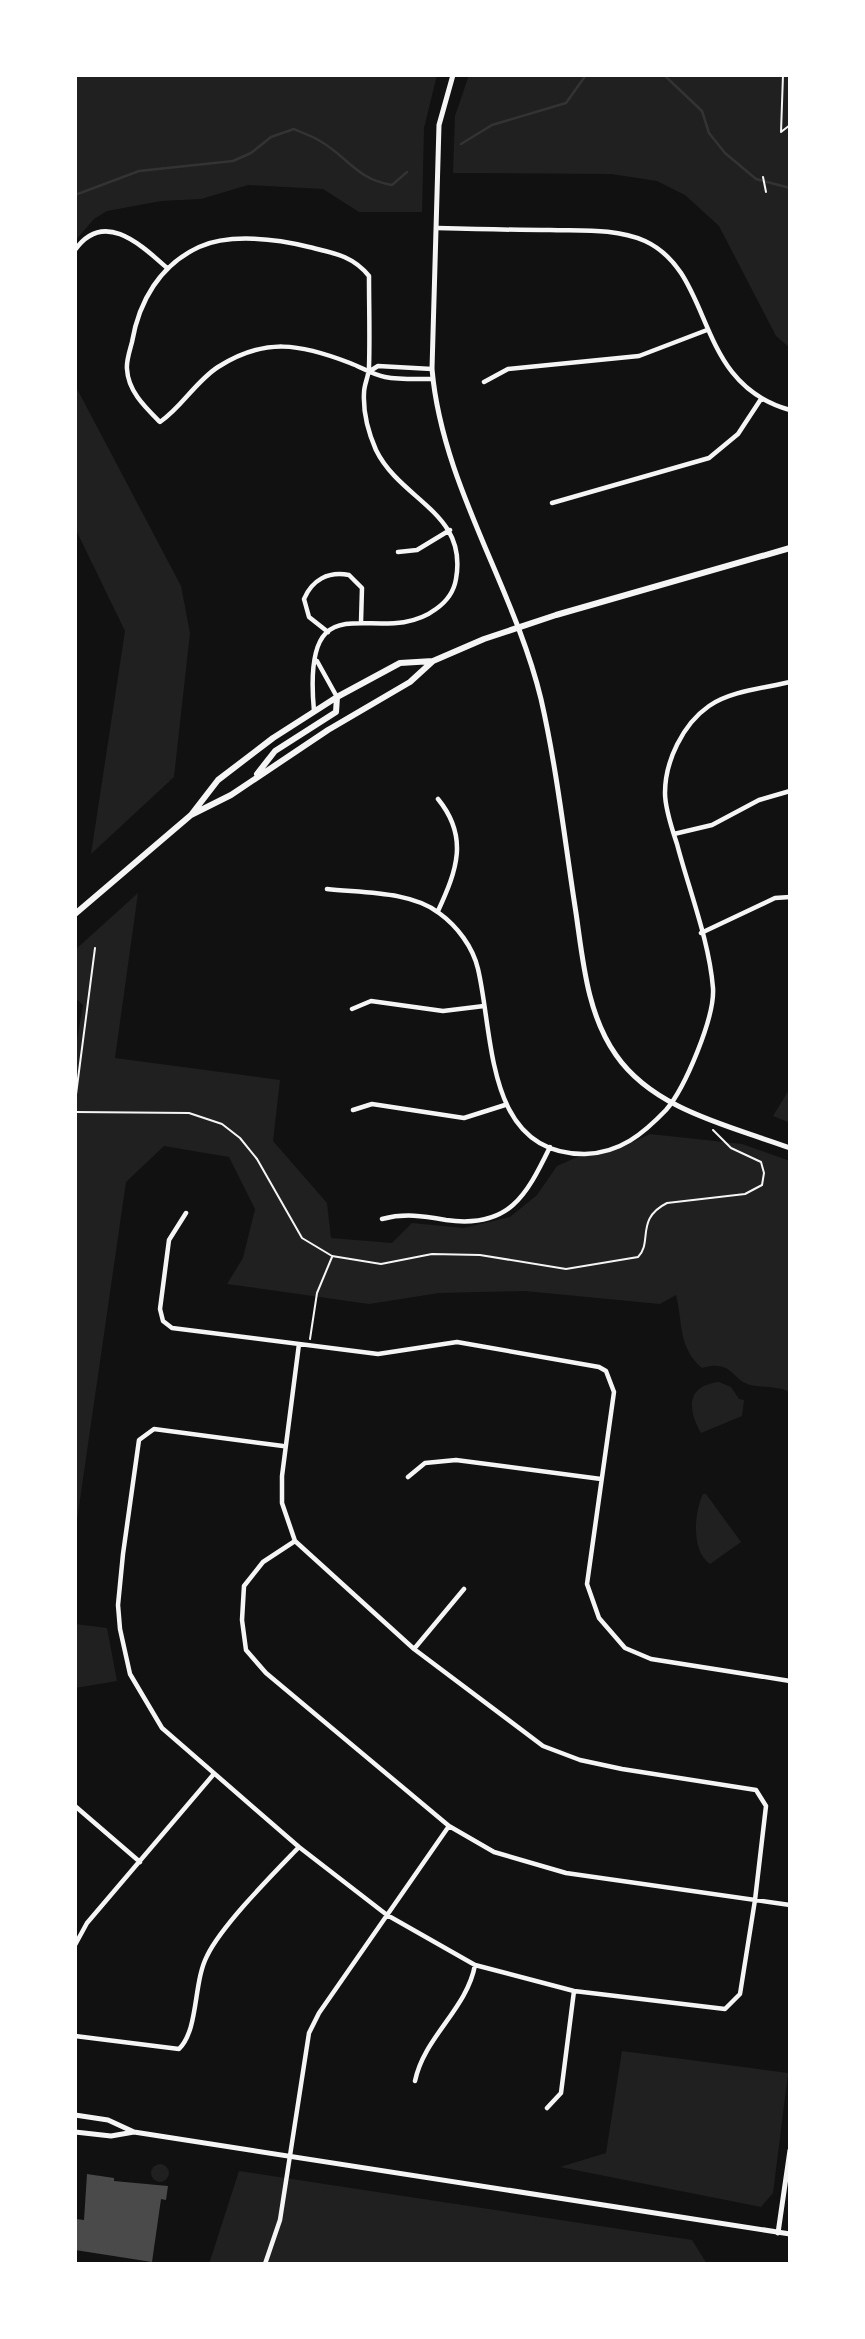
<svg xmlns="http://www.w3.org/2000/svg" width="865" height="2339" font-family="'DejaVu Sans',sans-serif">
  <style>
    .green { fill: #202020 }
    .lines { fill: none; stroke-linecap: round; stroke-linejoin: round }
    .stream { stroke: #333; stroke-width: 2.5 }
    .building { fill: #4a4a4a }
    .path { stroke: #f5f5f5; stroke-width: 2 }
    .minor { stroke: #f5f5f5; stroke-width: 4.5 }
    .tertiary { stroke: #f5f5f5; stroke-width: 5 }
    .secondary { stroke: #f5f5f5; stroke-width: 5 }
    .primary { stroke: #f5f5f5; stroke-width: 6 }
  </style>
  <rect width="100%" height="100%" fill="#111"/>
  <path class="green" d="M 75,75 L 437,75 L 424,128 L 422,212 L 359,212 L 323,189 L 248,185 L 201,199 L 161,201 L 107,211 L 94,219 L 75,241 Z
    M 469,75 L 790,75 L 790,348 L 776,336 L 719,226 L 685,195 L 657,181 L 611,174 L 453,173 L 455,116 Z
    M 75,385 L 181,586 L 190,633 L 174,777 L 91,854 L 125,631 L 75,528 Z
    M 138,893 L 115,1058 L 280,1080 L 273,1141 L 327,1203 L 331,1238 L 392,1243 L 412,1223 L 464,1228 L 510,1217 L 537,1195 L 557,1166 L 584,1154 L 620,1148 L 650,1134 L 742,1144 L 790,1161 L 790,1392 C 777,1386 765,1388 751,1385 C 731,1381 734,1359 702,1368 C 678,1348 683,1323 676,1295 L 660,1304 L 525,1291 L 439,1293 L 369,1304 L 227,1284 L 243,1258 L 255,1209 L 229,1157 L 164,1146 L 126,1182 L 75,1534 L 75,1051 L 83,1005 L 75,998 L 75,950 Z
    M 790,1088 L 790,1123 L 773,1116 Z
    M 719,1382 L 731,1387 L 739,1399 L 744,1400 L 742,1416 L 701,1433 C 688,1410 685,1386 719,1382 Z
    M 703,1494 L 706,1494 L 741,1542 L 710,1564 C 691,1551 694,1513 703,1494 Z
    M 75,1624 L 107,1628 L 117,1681 L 75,1688 Z
    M 622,2051 L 788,2073 L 773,2193 L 761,2207 L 560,2167 L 606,2153 Z
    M151 2173a9 9 0 1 1 18 0a9 9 0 1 1-18 0Z
    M 239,2171 L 692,2240 L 707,2264 L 209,2264 Z"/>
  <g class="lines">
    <path class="stream" d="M 664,75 L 702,111 L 709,133 L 725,153 L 756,179 L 790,188
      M 461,144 L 492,125 L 566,103 L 586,75
      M 75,195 L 139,171 L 233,161 L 251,153 L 271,137 L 294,129 C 302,133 312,136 320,141 C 348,157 356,179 392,185 L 407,172"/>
  </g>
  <path class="building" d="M 87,2174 L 114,2178 L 114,2181 L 168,2186 L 166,2200 L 161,2199 L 152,2262 L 75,2250 L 76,2219 L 84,2220 Z"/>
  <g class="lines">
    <path class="path" d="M 783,75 L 781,132 L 790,125
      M 763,177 L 766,192
      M 75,1102 L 95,948
      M 75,1112 L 189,1113 L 222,1124 L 240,1138 L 257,1159 L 302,1238 L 332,1256 L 381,1264 L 432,1254 L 480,1255 L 566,1269 L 638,1257 C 653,1242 635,1219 667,1203 L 745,1194 L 762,1185 L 764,1173 L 761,1162 L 731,1148 L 713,1130
      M 310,1339 L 317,1293 L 332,1257"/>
    <path class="minor" d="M 437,228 C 474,229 512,230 550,230 C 581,231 615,228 645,241 C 716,274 692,383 790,410
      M 75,250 C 104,209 141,245 167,268
      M 370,371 L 378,366 L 432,369
      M 484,382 L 508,369 L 639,356 L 707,330
      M 552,503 L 709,458 L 738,434 L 761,399
      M 398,552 L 417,550 L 450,530
      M 328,632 L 309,617 L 304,599 C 312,580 328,571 349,575 L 362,588 L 361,622
      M 317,661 L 337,697
      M 314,711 C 301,571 379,652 436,609 C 446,602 454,591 456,579 C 468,512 401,501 376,450 C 369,434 363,412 364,393 C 364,384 369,376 369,367 C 370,337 369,307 369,276 C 353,256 334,253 309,247 C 277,239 230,233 199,247 C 160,265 139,301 132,342 C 130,350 126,361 127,369 C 128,391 145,407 160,422 C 182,407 195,382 218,367 C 264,337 301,344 350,363 C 361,367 373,375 385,377 C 400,380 418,379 433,379
      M 674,834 L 712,825 L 759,800 L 790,791
      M 327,889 C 361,893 411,891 439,913 C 457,926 473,947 478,969 C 494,1036 485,1155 585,1154 C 620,1153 643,1134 666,1110 C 685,1088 715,1017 713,988 C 709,940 689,890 677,844 C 672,829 665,809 665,793 C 665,761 683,724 709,706 C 730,691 765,688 790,682
      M 438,911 C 457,870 469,837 438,799
      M 701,933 L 775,898 L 790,897
      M 352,1009 L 371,1001 L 443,1011 L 484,1006
      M 353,1110 L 372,1104 L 464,1118 L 505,1105
      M 186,1213 L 169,1240 L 160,1309 L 163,1321 L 172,1328 L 378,1354 L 457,1342 L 599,1367 L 606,1371 L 614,1392 L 587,1584 L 599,1618 L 625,1648 L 651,1659 L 790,1681
      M 382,1219 C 405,1213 423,1216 446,1220 C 509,1229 526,1196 550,1147
      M 283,1446 L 154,1429 L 139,1440 L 123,1554 L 118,1605 L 120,1629 L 130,1674 L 162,1728 L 299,1847 L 387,1915 L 475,1965 L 574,1991 L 725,2009 L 740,1994 L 755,1900 L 766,1806 L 756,1790 L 622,1769 L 580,1760 L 543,1746 L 414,1649 L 295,1541 L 282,1503 L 282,1476 L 299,1344
      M 408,1477 L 425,1463 L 456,1460 L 601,1479
      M 295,1541 L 263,1562 L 244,1586 L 242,1620 L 246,1650 L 266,1673 L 449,1826 L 494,1852 L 566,1873 L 790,1905
      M 414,1649 L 464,1589
      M 75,1806 L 140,1862
      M 75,1945 L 87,1923 L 213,1775
      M 75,2036 L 179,2049 C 199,2029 193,1983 207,1956 C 222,1925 274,1873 299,1847
      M 415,2081 C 424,2037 467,2009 475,1965
      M 547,2108 L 561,2093 L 574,1991
      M 265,2264 L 280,2220 L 309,2033 L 319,2013 L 449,1826"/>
    <path class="tertiary" d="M 453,75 L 439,125 L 432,369 C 442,485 514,587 541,699 C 557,769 565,843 576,913 C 583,961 587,1014 616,1055 C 654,1110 730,1126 790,1148
      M 778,2233 L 790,2150"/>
    <path class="secondary" d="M 75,2115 L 108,2120 L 134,2132 L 790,2234
      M 75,2132 L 111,2136 L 134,2132"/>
    <path class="primary" d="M 257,774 L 275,751 L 336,712 L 337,697
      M 191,815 L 231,795 L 328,730 L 410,682 L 433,661 L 484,639 L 556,615 L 790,548
      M 75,914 L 191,815 L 218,780 L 273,738 L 337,697 L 400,663 L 433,661"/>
  </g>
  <rect width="865" height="2339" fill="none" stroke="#ffffff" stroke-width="154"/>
</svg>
